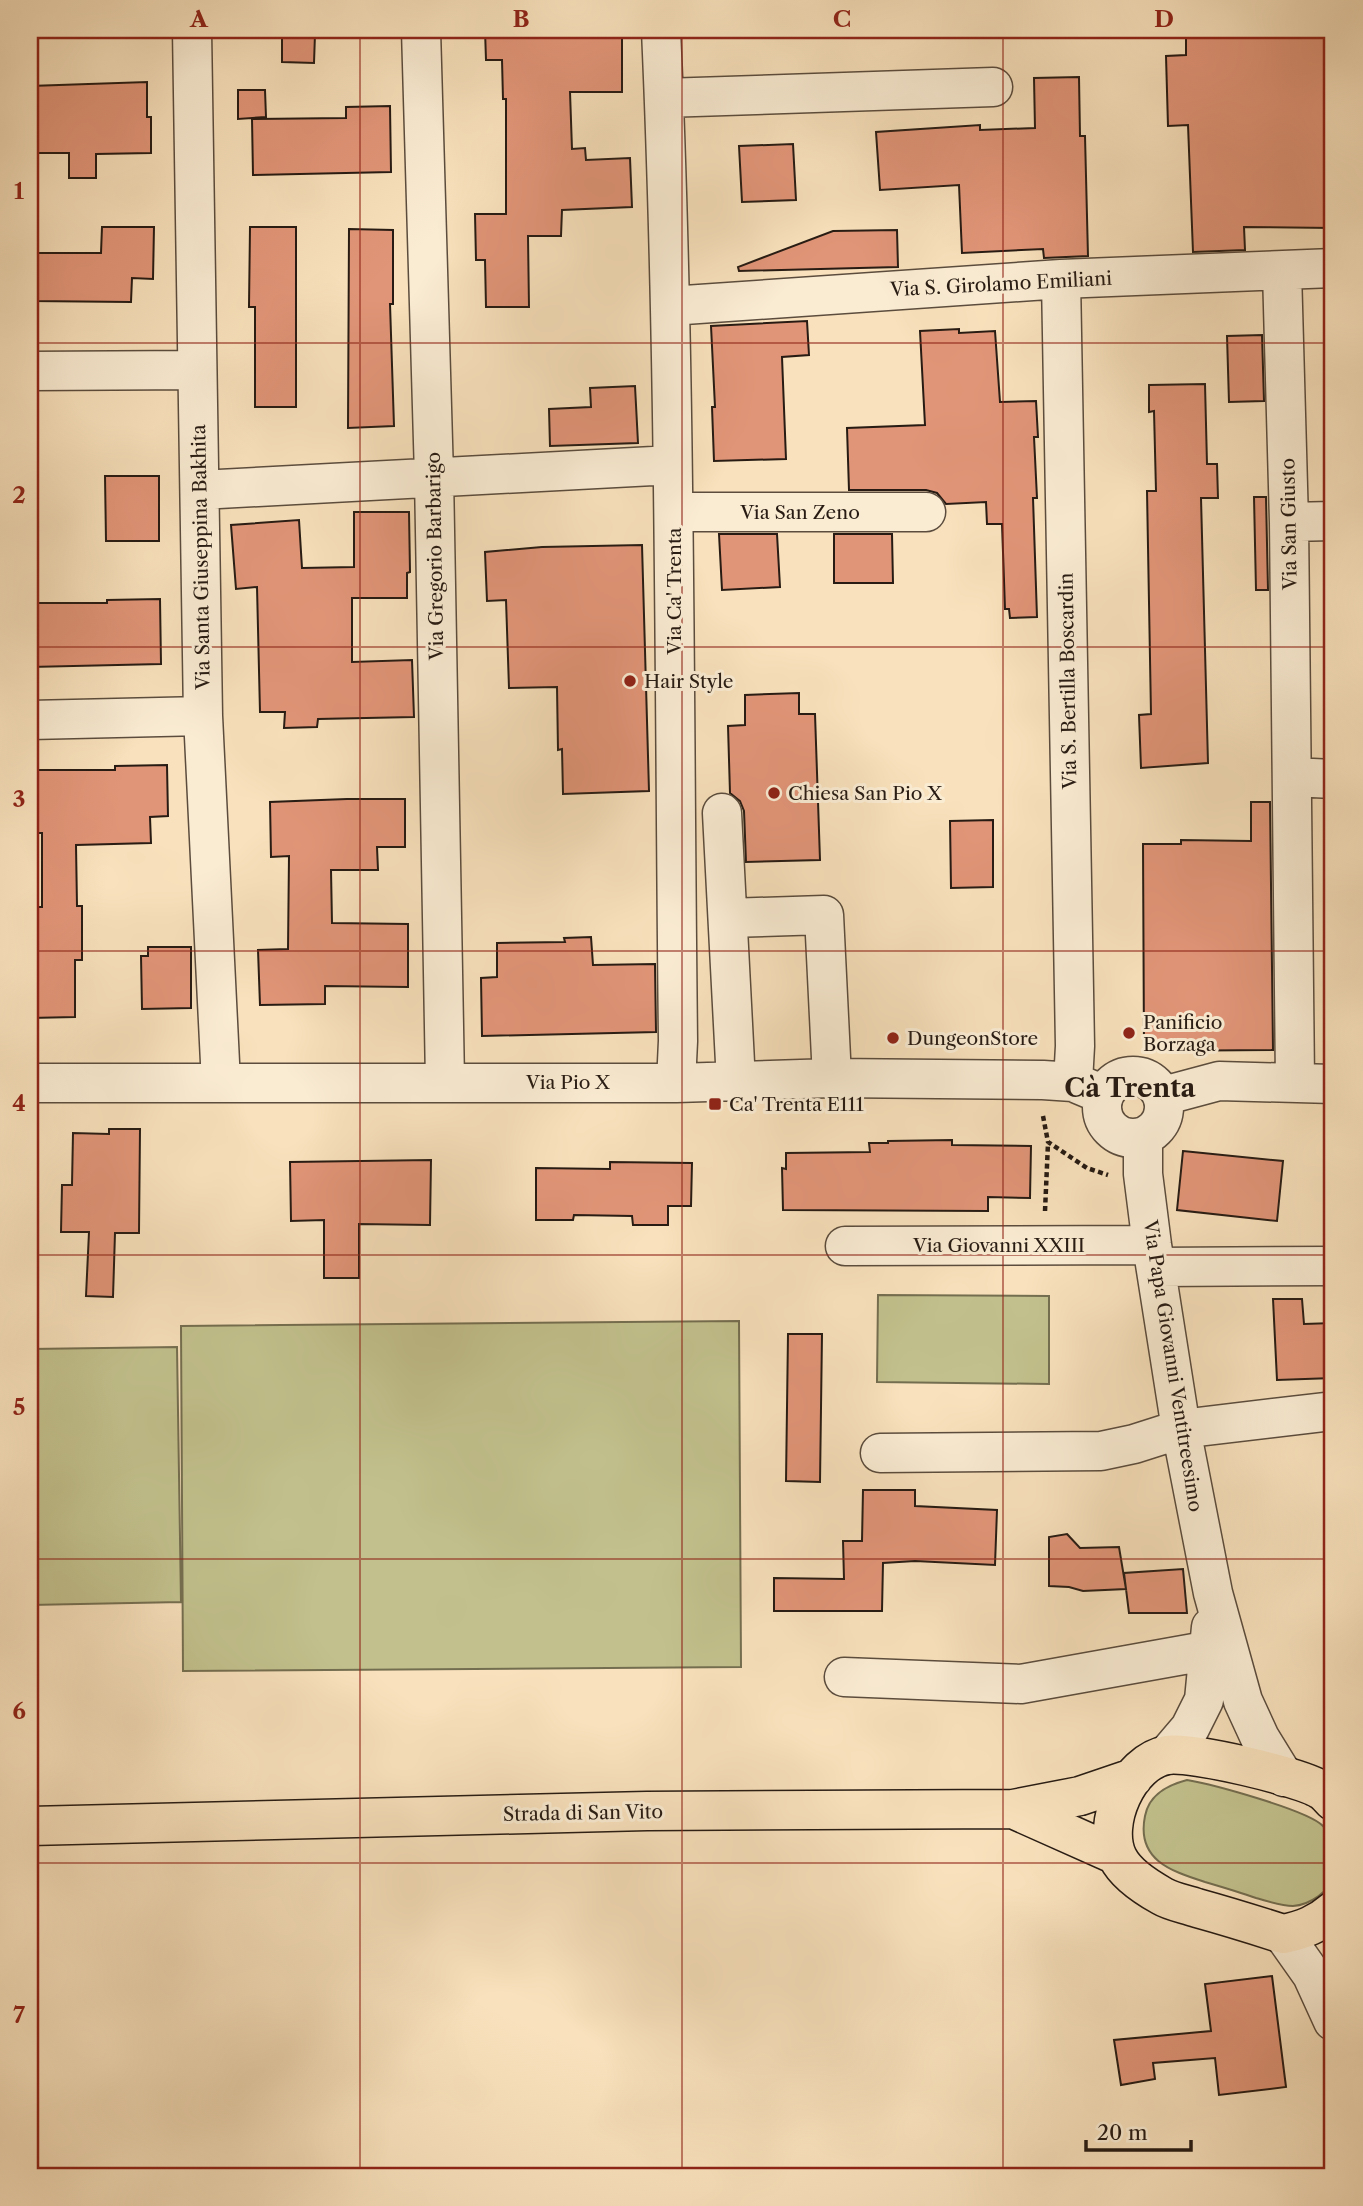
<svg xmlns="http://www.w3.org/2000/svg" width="1363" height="2206" font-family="'Libre Caslon Text',serif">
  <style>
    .green { fill: #c2c18d; stroke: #746e50; stroke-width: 2 }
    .building { fill: #e19578; stroke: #271b13; stroke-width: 2 }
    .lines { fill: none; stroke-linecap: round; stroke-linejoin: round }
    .minor-casing { stroke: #5b4c3d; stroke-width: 41 }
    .major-casing { stroke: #271b13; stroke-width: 41 }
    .path { stroke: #271b13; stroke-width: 4.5; stroke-dasharray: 5 3.5; stroke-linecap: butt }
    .minor { stroke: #faecd3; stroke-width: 38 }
    .major { stroke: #f8e1bc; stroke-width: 38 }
    .grid { fill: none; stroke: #8f2418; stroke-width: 2; stroke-opacity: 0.55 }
    .poi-dot { fill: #8f2418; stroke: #faecd3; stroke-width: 2.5 }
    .labels { text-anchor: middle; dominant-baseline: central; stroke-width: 6; stroke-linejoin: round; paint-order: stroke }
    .street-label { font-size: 19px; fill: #271b13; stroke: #faecd3 }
    .poi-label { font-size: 19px; fill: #271b13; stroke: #faecd3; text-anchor: start }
    .district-label { font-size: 26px; font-weight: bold; fill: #271b13; stroke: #faecd3 }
    .neatline { fill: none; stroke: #8f2418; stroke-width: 2.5 }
    .grid-label { font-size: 23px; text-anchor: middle; font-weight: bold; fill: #8f2418 }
  </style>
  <rect width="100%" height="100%" fill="#f8e1bc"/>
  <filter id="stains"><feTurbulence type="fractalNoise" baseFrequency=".00286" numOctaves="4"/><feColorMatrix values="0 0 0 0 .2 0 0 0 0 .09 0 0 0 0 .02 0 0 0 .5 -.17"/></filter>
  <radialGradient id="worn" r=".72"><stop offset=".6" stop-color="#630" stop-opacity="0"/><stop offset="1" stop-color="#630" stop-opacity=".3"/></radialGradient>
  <path class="green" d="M 878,1295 L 1049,1296 L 1049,1384 L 877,1382 Z
    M 739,1321 L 741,1667 L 183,1671 L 181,1326 Z
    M 177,1347 L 181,1602 L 30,1605 L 30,1349 Z
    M 1187,1780 C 1211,1784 1308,1810 1323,1826 C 1333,1837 1333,1845 1333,1860 C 1333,1865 1334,1871 1333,1876 C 1330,1892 1309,1905 1293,1906 C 1281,1906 1267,1901 1256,1898 C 1239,1892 1222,1887 1205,1882 C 1171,1871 1136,1860 1145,1816 C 1149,1794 1168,1785 1187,1780 Z"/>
  <path class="building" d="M 485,30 L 622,30 L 622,92 L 570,92 L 572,149 L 585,148 L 586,160 L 630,158 L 632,207 L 562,210 L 561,236 L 528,236 L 529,307 L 486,307 L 485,260 L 476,260 L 475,214 L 506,214 L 506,99 L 503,99 L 502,60 L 486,60 Z
    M 1186,30 L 1333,30 L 1333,228 L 1244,227 L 1245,250 L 1193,252 L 1188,125 L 1168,126 L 1166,56 L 1186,55 Z
    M 282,34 L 315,34 L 314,63 L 282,62 Z
    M 1079,77 L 1080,136 L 1085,136 L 1088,256 L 1044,258 L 1043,249 L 962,253 L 959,185 L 880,190 L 876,132 L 980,125 L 980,130 L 1035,128 L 1034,78 Z
    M 147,82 L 147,117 L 151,117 L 151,153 L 96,154 L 96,178 L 69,178 L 69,153 L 30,153 L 30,86 Z
    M 238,90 L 265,90 L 266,117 L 238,119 Z
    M 390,106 L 391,172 L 253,175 L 252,119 L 346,118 L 346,107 Z
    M 793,144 L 796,200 L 742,202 L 739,146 Z
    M 102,227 L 154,227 L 153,279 L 132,278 L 131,302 L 30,301 L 30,253 L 101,253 Z
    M 250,227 L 296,227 L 296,407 L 255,407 L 255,307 L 249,307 Z
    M 349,229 L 393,230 L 393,304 L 390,304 L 394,426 L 348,428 Z
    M 897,230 L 898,267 L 739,271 L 738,267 L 833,231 Z
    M 807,321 L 809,355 L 782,357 L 786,459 L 714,461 L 712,407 L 715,407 L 711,326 Z
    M 959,329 L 959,333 L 995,331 L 1000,402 L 1036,401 L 1038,437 L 1034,437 L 1037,498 L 1033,498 L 1037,617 L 1010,618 L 1009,609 L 1005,609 L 1002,524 L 987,524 L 986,502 L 946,504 L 937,493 L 926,490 L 849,490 L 847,428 L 925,425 L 920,331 Z
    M 1262,335 L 1264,401 L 1229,402 L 1227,336 Z
    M 1205,384 L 1207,464 L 1217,464 L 1218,498 L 1201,498 L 1208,763 L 1141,768 L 1139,715 L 1151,714 L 1147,491 L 1156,491 L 1154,411 L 1149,412 L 1149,385 Z
    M 635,386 L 638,443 L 550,446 L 549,409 L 591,407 L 590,388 Z
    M 105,476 L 159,476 L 159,541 L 106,541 Z
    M 1254,497 L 1266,497 L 1268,590 L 1256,590 Z
    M 354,512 L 409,512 L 410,572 L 407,573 L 407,598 L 352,598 L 352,662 L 412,660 L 414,717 L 318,719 L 317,727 L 284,728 L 285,712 L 260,712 L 257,587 L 236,589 L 231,525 L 299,520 L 302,568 L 354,567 Z
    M 719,534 L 777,534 L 780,587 L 722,590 Z
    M 834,534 L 892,534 L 893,583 L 834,583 Z
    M 642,545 L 649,791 L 563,794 L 562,749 L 558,750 L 557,687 L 509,688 L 506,600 L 487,601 L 485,552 L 542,547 Z
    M 160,599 L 161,664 L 30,667 L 30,603 L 107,603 L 107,600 Z
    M 799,693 L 799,714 L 815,714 L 820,860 L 746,862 L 744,811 L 740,801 L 730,793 L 728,726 L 745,725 L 745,695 Z
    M 167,765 L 168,816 L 150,817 L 151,843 L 76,845 L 77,906 L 82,906 L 82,960 L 75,960 L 75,1017 L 30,1018 L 30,907 L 42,907 L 42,833 L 30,833 L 30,770 L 115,770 L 115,766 Z
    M 347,799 L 405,799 L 405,847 L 377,847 L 378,870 L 331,870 L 332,923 L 408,924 L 408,987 L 325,986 L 325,1004 L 260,1005 L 258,950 L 288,949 L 289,856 L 271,857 L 270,802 Z
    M 1251,802 L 1270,802 L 1273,1050 L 1144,1051 L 1143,844 L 1181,844 L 1181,840 L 1251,841 Z
    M 993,820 L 993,887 L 951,888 L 950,821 Z
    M 591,937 L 593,965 L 655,964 L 656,1032 L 482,1036 L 481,978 L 497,977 L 497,943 L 565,942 L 564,938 Z
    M 148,947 L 191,947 L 191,1008 L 142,1009 L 141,956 L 148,956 Z
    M 109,1129 L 140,1129 L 139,1233 L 115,1233 L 113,1297 L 86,1296 L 89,1232 L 61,1232 L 62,1185 L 72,1185 L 73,1133 L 109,1134 Z
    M 952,1140 L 952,1145 L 1031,1146 L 1030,1198 L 988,1197 L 988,1211 L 783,1210 L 782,1168 L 786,1169 L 786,1153 L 870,1152 L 869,1143 L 888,1143 L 888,1141 Z
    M 1183,1151 L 1283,1161 L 1277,1221 L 1177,1210 Z
    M 431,1160 L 430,1225 L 359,1224 L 359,1278 L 324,1278 L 324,1220 L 291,1221 L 290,1162 Z
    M 610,1162 L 692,1163 L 691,1206 L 668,1206 L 668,1225 L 633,1225 L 632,1216 L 574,1215 L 573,1220 L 536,1220 L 536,1168 L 610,1169 Z
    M 1273,1299 L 1302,1299 L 1304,1324 L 1333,1323 L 1333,1378 L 1277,1380 Z
    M 788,1334 L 822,1334 L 820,1482 L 786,1481 Z
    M 863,1490 L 915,1490 L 915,1506 L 997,1510 L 995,1565 L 915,1561 L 883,1563 L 882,1611 L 774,1611 L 774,1578 L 844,1579 L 843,1541 L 862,1541 Z
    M 1067,1534 L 1080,1548 L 1119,1547 L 1126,1589 L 1083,1591 L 1069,1587 L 1049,1586 L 1049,1537 Z
    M 1183,1569 L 1187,1613 L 1129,1613 L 1124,1573 Z
    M 1272,1976 L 1286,2087 L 1219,2095 L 1215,2058 L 1153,2063 L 1155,2079 L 1121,2085 L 1114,2040 L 1211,2031 L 1205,1984 Z"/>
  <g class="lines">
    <defs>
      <path id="minor" d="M 192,30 L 203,716 L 221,1083
        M 421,30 L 434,476 L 445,1082
        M 661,30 C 676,367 674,704 678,1041 L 676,1083
        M 664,98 L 993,87
        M 1282,271 L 1289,522 L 1295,1082
        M 1061,279 L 1075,1046 L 1073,1082
        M 670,306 L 1061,279 L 1333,268
        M 30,371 L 197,370
        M 200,490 L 672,465
        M 674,512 L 926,512
        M 1289,522 L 1333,521
        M 30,720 L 203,716
        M 1292,777 L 1333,779
        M 722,813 L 736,1082
        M 728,918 L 824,915 L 832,1078
        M1102 1107a31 31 0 1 1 62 0a31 31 0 1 1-62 0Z
        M 30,1083 L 676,1083 L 832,1078 L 1043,1080 L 1073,1082 L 1104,1095
        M 1163,1096 L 1219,1081 L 1333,1084
        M 1143,1137 L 1143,1174 L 1152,1245 L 1181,1429 L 1213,1593 L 1243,1701 L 1260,1738 L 1284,1777
        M 845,1246 L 1152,1245
        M 1156,1267 L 1333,1266
        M 880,1453 L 1101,1451 L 1134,1444 L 1181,1429 L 1333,1411
        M 844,1677 L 1021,1684 L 1211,1650
        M 1167,1755 L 1190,1728 L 1204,1700 L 1211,1627
        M 1283,1934 L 1312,1975 L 1333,2021"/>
      <path id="major" d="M 1333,1801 C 1329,1797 1326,1793 1321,1790 C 1301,1777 1191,1751 1167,1755 C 1128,1762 1101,1824 1118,1858 C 1126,1874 1146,1887 1162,1896 C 1172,1902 1186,1904 1197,1908 C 1226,1916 1255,1925 1283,1934 C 1303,1930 1318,1924 1333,1911
        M 1013,1809 L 1116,1855
        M 30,1826 L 647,1811 L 1013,1809 L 1080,1796 L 1133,1778"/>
    </defs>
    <use href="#minor" class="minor-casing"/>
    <use href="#major" class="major-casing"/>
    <path class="path" d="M 1043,1116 L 1048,1142 L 1087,1168 L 1108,1175
      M 1045,1211 L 1048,1143"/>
    <use href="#minor" class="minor"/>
    <use href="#major" class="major"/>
  </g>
  <path class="grid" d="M 360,30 L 360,2176M 682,30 L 682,2176M 1003,30 L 1003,2176M 30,343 L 1333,343M 30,647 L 1333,647M 30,951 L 1333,951M 30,1255 L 1333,1255M 30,1559 L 1333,1559M 30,1863 L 1333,1863"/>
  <g class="poi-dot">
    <circle cx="630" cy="681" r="7"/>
    <circle cx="774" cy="793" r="7"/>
    <circle cx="1129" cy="1033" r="7"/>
    <circle cx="893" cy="1038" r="7"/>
    <rect x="708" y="1097" width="14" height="14" rx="3.5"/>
  </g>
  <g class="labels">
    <g class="street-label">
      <text transform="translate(1001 284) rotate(-3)">Via S. Girolamo Emiliani</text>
      <text x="800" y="512">Via San Zeno</text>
      <text transform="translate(1289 524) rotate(-91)">Via San Giusto</text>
      <text transform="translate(435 556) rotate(-91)">Via Gregorio Barbarigo</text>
      <text transform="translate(201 557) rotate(-91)">Via Santa Giuseppina Bakhita</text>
      <text transform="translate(674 591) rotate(-90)">Via Ca' Trenta</text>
      <text transform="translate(1068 681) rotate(-91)">Via S. Bertilla Boscardin</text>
      <text x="568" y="1082">Via Pio X</text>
      <text x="999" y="1245">Via Giovanni XXIII</text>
      <text transform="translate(1173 1366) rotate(81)">Via Papa Giovanni Ventitreesimo</text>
      <text transform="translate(583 1813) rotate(-1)">Strada di San Vito</text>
    </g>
    <g class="poi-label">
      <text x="644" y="681">Hair Style</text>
      <text x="788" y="793">Chiesa San Pio X</text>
      <text x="1143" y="1022">Panificio<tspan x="1143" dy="22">Borzaga</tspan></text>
      <text x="907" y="1038">DungeonStore</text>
      <text x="729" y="1104">Ca' Trenta E111</text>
    </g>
    <g class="district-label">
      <text x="1130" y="1088">Cà Trenta</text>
    </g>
  </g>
  <rect width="1363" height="2206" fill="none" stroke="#f8e1bc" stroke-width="77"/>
  <path d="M1086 2140v10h105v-10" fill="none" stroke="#271b13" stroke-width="3.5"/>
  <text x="1097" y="2140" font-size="21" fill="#271b13" stroke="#faecd3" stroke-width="5" paint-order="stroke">20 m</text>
  <rect x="38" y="38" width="1286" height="2130" class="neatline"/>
  <g class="grid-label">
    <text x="199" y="27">A</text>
    <text x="521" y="27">B</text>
    <text x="842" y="27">C</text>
    <text x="1164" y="27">D</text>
    <text x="19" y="199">1</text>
    <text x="19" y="503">2</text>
    <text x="19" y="807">3</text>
    <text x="19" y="1111">4</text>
    <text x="19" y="1415">5</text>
    <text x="19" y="1719">6</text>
    <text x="19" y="2023">7</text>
  </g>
  <rect width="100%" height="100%" filter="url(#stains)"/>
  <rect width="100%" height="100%" fill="url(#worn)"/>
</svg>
